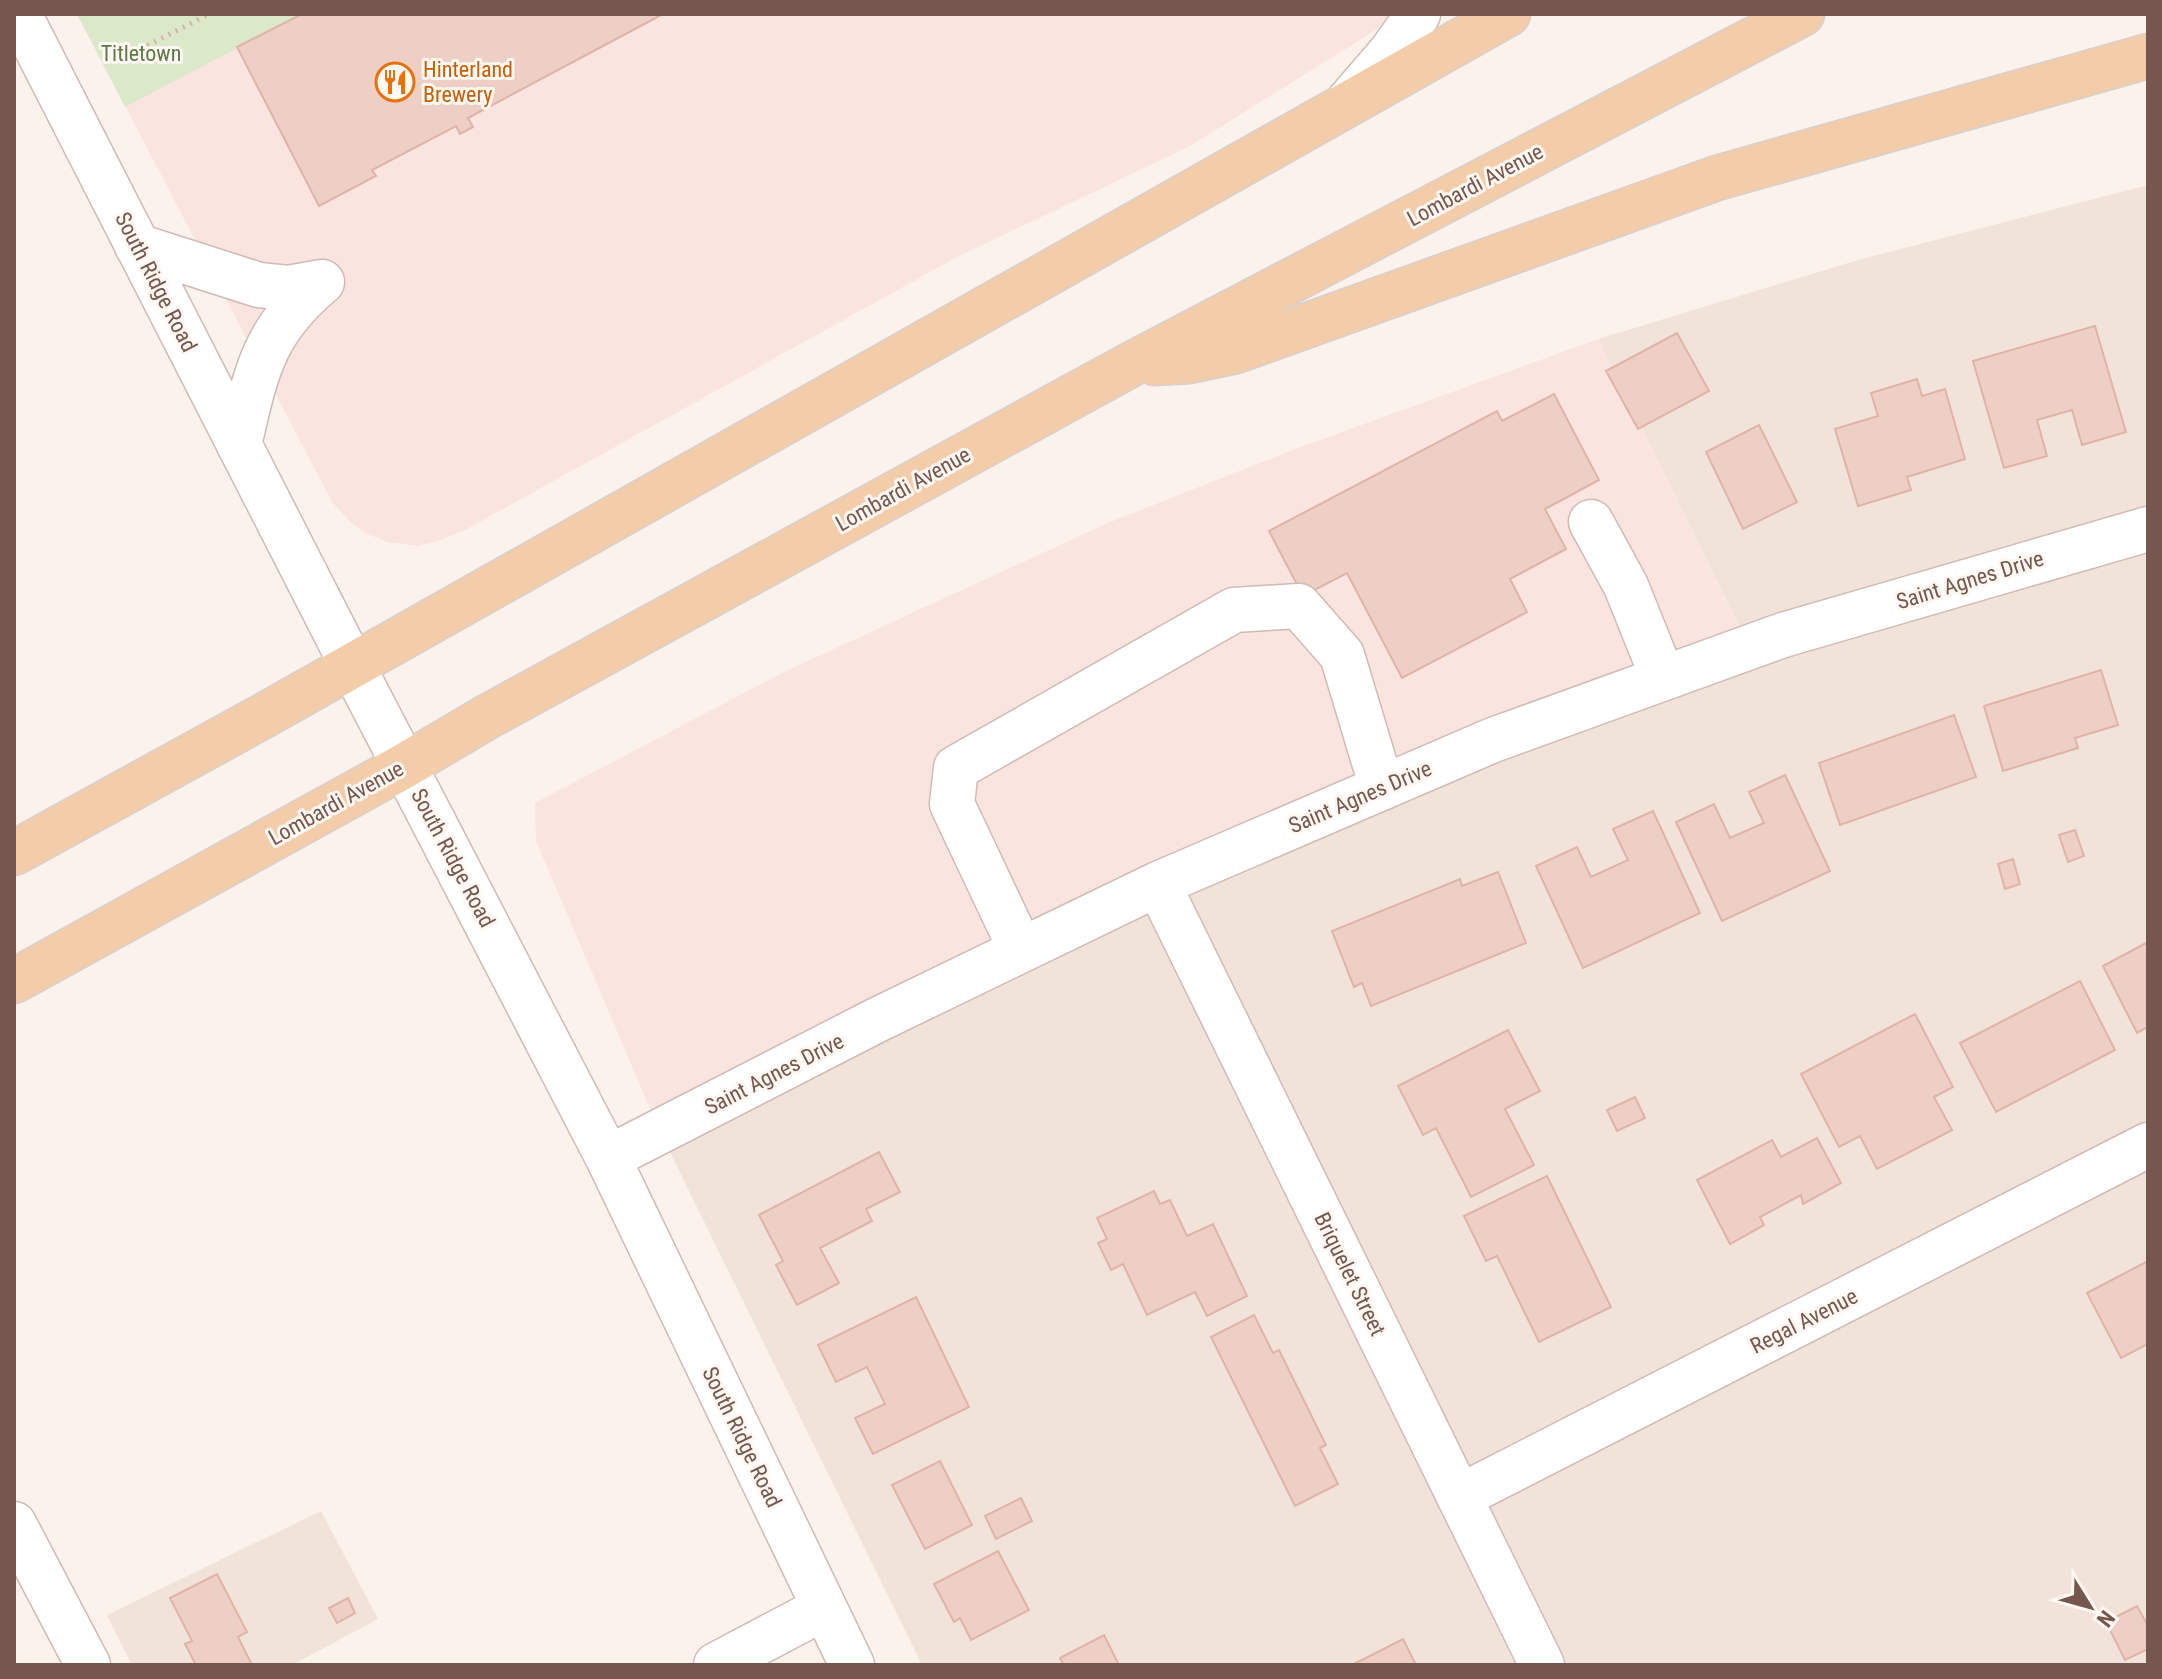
<svg xmlns="http://www.w3.org/2000/svg" width="2162" height="1679" font-family="'Roboto Condensed',sans-serif">
  <style>
    .residential { fill: #f2e3da }
    .commercial { fill: #fae4e0 }
    .green { fill: #dbe8ca }
    .building { fill: #eecfc5; stroke: #e0b3a7; stroke-width: 2 }
    .lines { fill: none; stroke-linecap: round; stroke-linejoin: round }
    .minor-casing { stroke: #cfbbb4; stroke-width: 47 }
    .major-casing { stroke: #d8d0ce; stroke-width: 47 }
    .path { stroke: #d4b2a8; stroke-width: 5; stroke-dasharray: 2 6; stroke-linecap: butt }
    .minor { stroke: #fff; stroke-width: 44 }
    .major { stroke: #f3ccaa; stroke-width: 44 }
    .labels { text-anchor: middle; dominant-baseline: central; stroke-width: 6; stroke-linejoin: round; paint-order: stroke }
    .park-label { font-size: 22px; fill: #5e7949; stroke: #fef7f2 }
    .food-label { font-size: 22px; fill: #c56008; stroke: #fef7f2; text-anchor: start }
    .street-label { font-size: 22px; fill: #755750; stroke: #fef7f2 }
  </style>
  <rect width="100%" height="100%" fill="#fbf2eb"/>
  <path class="residential" d="M 2148,185 L 2148,1665 L 922,1665 L 660,1132 L 877,1020 L 1749,647 L 1598,339 L 1858,260 Z
    M 321,1511 L 378,1619 L 292,1665 L 132,1665 L 107,1615 Z"/>
  <path class="commercial" d="M 77,14 L 1392,14 L 1376,30 L 1190,146 L 957,257 L 467,529 L 441,540 L 418,546 L 387,542 L 368,534 L 351,523 L 332,502 Z
    M 1598,339 L 1749,648 L 1663,678 L 660,1132 L 536,841 L 535,803 L 786,671 L 1108,523 L 1287,452 Z"/>
  <path class="green" d="M 77,14 L 302,14 L 125,107 Z"/>
  <path class="building" d="M 302,14 L 663,14 L 468,118 L 473,127 L 460,134 L 456,126 L 372,170 L 376,176 L 319,206 L 237,47 Z
    M 2095,326 L 2126,432 L 2082,445 L 2072,410 L 2037,420 L 2047,456 L 2004,468 L 1973,361 Z
    M 1677,333 L 1709,391 L 1638,429 L 1606,371 Z
    M 1917,379 L 1922,396 L 1945,389 L 1965,459 L 1907,477 L 1911,490 L 1858,506 L 1835,429 L 1878,416 L 1871,393 Z
    M 1554,394 L 1599,480 L 1545,509 L 1566,549 L 1510,579 L 1527,612 L 1402,678 L 1347,573 L 1303,596 L 1269,531 L 1497,411 L 1502,421 Z
    M 1759,425 L 1797,502 L 1743,529 L 1706,452 Z
    M 2101,670 L 2118,725 L 2075,738 L 2078,748 L 2003,771 L 1984,706 Z
    M 1954,715 L 1976,777 L 1840,825 L 1819,763 Z
    M 1785,775 L 1830,871 L 1722,921 L 1676,822 L 1714,804 L 1730,838 L 1764,823 L 1749,792 Z
    M 1653,811 L 1700,913 L 1583,968 L 1536,866 L 1577,847 L 1591,877 L 1628,860 L 1613,829 Z
    M 2075,830 L 2084,856 L 2068,862 L 2059,835 Z
    M 2013,859 L 2020,884 L 2005,889 L 1998,864 Z
    M 1498,872 L 1526,943 L 1371,1006 L 1362,983 L 1354,987 L 1332,931 L 1460,879 L 1462,886 Z
    M 2148,942 L 2148,1027 L 2137,1033 L 2103,966 Z
    M 2080,981 L 2115,1050 L 1996,1112 L 1960,1043 Z
    M 1915,1014 L 1953,1087 L 1934,1097 L 1952,1130 L 1877,1169 L 1860,1136 L 1839,1147 L 1801,1074 Z
    M 1508,1030 L 1540,1091 L 1505,1109 L 1534,1165 L 1471,1197 L 1436,1128 L 1423,1135 L 1398,1086 Z
    M 1635,1097 L 1645,1118 L 1617,1131 L 1607,1110 Z
    M 1817,1138 L 1841,1183 L 1803,1204 L 1801,1195 L 1760,1217 L 1764,1225 L 1730,1244 L 1697,1180 L 1772,1140 L 1781,1157 Z
    M 879,1152 L 900,1192 L 866,1209 L 872,1221 L 820,1248 L 839,1283 L 797,1305 L 776,1265 L 783,1261 L 759,1215 Z
    M 1547,1176 L 1611,1307 L 1539,1342 L 1497,1256 L 1486,1261 L 1464,1216 Z
    M 1154,1191 L 1160,1204 L 1170,1200 L 1187,1236 L 1213,1224 L 1247,1296 L 1207,1316 L 1195,1292 L 1147,1315 L 1123,1264 L 1111,1270 L 1098,1243 L 1107,1239 L 1097,1218 Z
    M 2148,1261 L 2148,1344 L 2121,1358 L 2087,1293 Z
    M 916,1297 L 969,1407 L 873,1454 L 855,1418 L 885,1404 L 867,1367 L 836,1382 L 818,1345 Z
    M 1254,1315 L 1273,1353 L 1279,1350 L 1326,1445 L 1320,1448 L 1338,1484 L 1295,1506 L 1211,1337 Z
    M 940,1461 L 972,1525 L 925,1549 L 892,1485 Z
    M 1021,1498 L 1032,1521 L 996,1539 L 985,1516 Z
    M 998,1551 L 1029,1610 L 971,1640 L 960,1618 L 954,1622 L 934,1584 Z
    M 217,1574 L 247,1632 L 238,1637 L 252,1665 L 196,1665 L 185,1644 L 192,1641 L 170,1598 Z
    M 348,1598 L 355,1613 L 337,1623 L 329,1608 Z
    M 2137,1606 L 2148,1626 L 2148,1649 L 2125,1660 L 2106,1622 Z
    M 1104,1635 L 1119,1665 L 1064,1665 L 1060,1658 Z
    M 1403,1639 L 1416,1665 L 1352,1665 Z"/>
  <g class="lines">
    <defs>
      <path id="minor" d="M 19,14 L 352,665 L 608,1158 L 852,1665
        M 1347,103 L 1391,52 L 1418,14
        M 137,246 L 259,285 L 288,288 L 322,282
        M 239,445 C 256,373 262,332 322,282
        M 1591,522 L 1626,586 L 1663,678
        M 1158,884 L 1542,1665
        M 1021,950 L 952,804 L 956,768 L 1234,610 L 1299,606 L 1342,655 L 1382,788
        M 608,1158 L 877,1020 L 1158,884 L 1493,740 L 1783,635 L 2148,529
        M 1459,1497 L 2148,1145
        M 14,1524 L 88,1665
        M 716,1665 L 824,1608"/>
      <path id="major" d="M 1155,363 L 1189,361 L 1236,351 L 1717,178 L 2148,56
        M 14,853 L 265,715 L 1508,14
        M 14,981 L 404,766 L 487,717 L 1130,365 L 1802,14"/>
    </defs>
    <use href="#minor" class="minor-casing"/>
    <use href="#major" class="major-casing"/>
    <path class="path" d="M 133,53 L 209,14"/>
    <use href="#minor" class="minor"/>
    <use href="#major" class="major"/>
  </g>
  <defs>
    <symbol id="restaurant-ring" viewBox="-11 -11 22 22"><circle r="9.5" fill="#fef7f2" stroke="#e8710a" stroke-width="1.5"/><path d="M-5-6h1v4h1v-4h1v4h1v-4h1v5L-1.5 .5V6h-2V.5L-5-1ZM5-6V6H3V1.5H1.5Q1.5-4 5-6Z" fill="#e8710a"/></symbol>
  </defs>
  <g fill-rule="evenodd">
    <use href="#restaurant-ring" x="373" y="60" width="44" height="44"/>
  </g>
  <g class="labels">
    <g class="park-label">
      <text x="141" y="53">Titletown</text>
    </g>
    <g class="food-label">
      <text x="423" y="69">Hinterland<tspan x="423" dy="25">Brewery</tspan></text>
    </g>
    <g class="street-label">
      <text transform="translate(1475 185) rotate(-28)">Lombardi Avenue</text>
      <text transform="translate(156 282) rotate(63)">South Ridge Road</text>
      <text transform="translate(903 489) rotate(-29)">Lombardi Avenue</text>
      <text transform="translate(1970 580) rotate(-17)">Saint Agnes Drive</text>
      <text transform="translate(1360 797) rotate(-23)">Saint Agnes Drive</text>
      <text transform="translate(336 803) rotate(-29)">Lombardi Avenue</text>
      <text transform="translate(453 858) rotate(62)">South Ridge Road</text>
      <text transform="translate(774 1074) rotate(-27)">Saint Agnes Drive</text>
      <text transform="translate(1350 1274) rotate(64)">Briquelet Street</text>
      <text transform="translate(1804 1321) rotate(-27)">Regal Avenue</text>
      <text transform="translate(742 1437) rotate(64)">South Ridge Road</text>
    </g>
  </g>
  <rect width="2162" height="1679" fill="none" stroke="#755750" stroke-width="32"/>
  <g transform="translate(2090 1607) rotate(127)" stroke="#fef7f2" stroke-width="6" paint-order="stroke">
  <path d="M0-6L14 30L0 20L-14 30Z" fill="#755750"/>
  <text y="-12" font-size="22" font-weight="bold" text-anchor="middle" fill="#755750">N</text>
  </g>
</svg>
